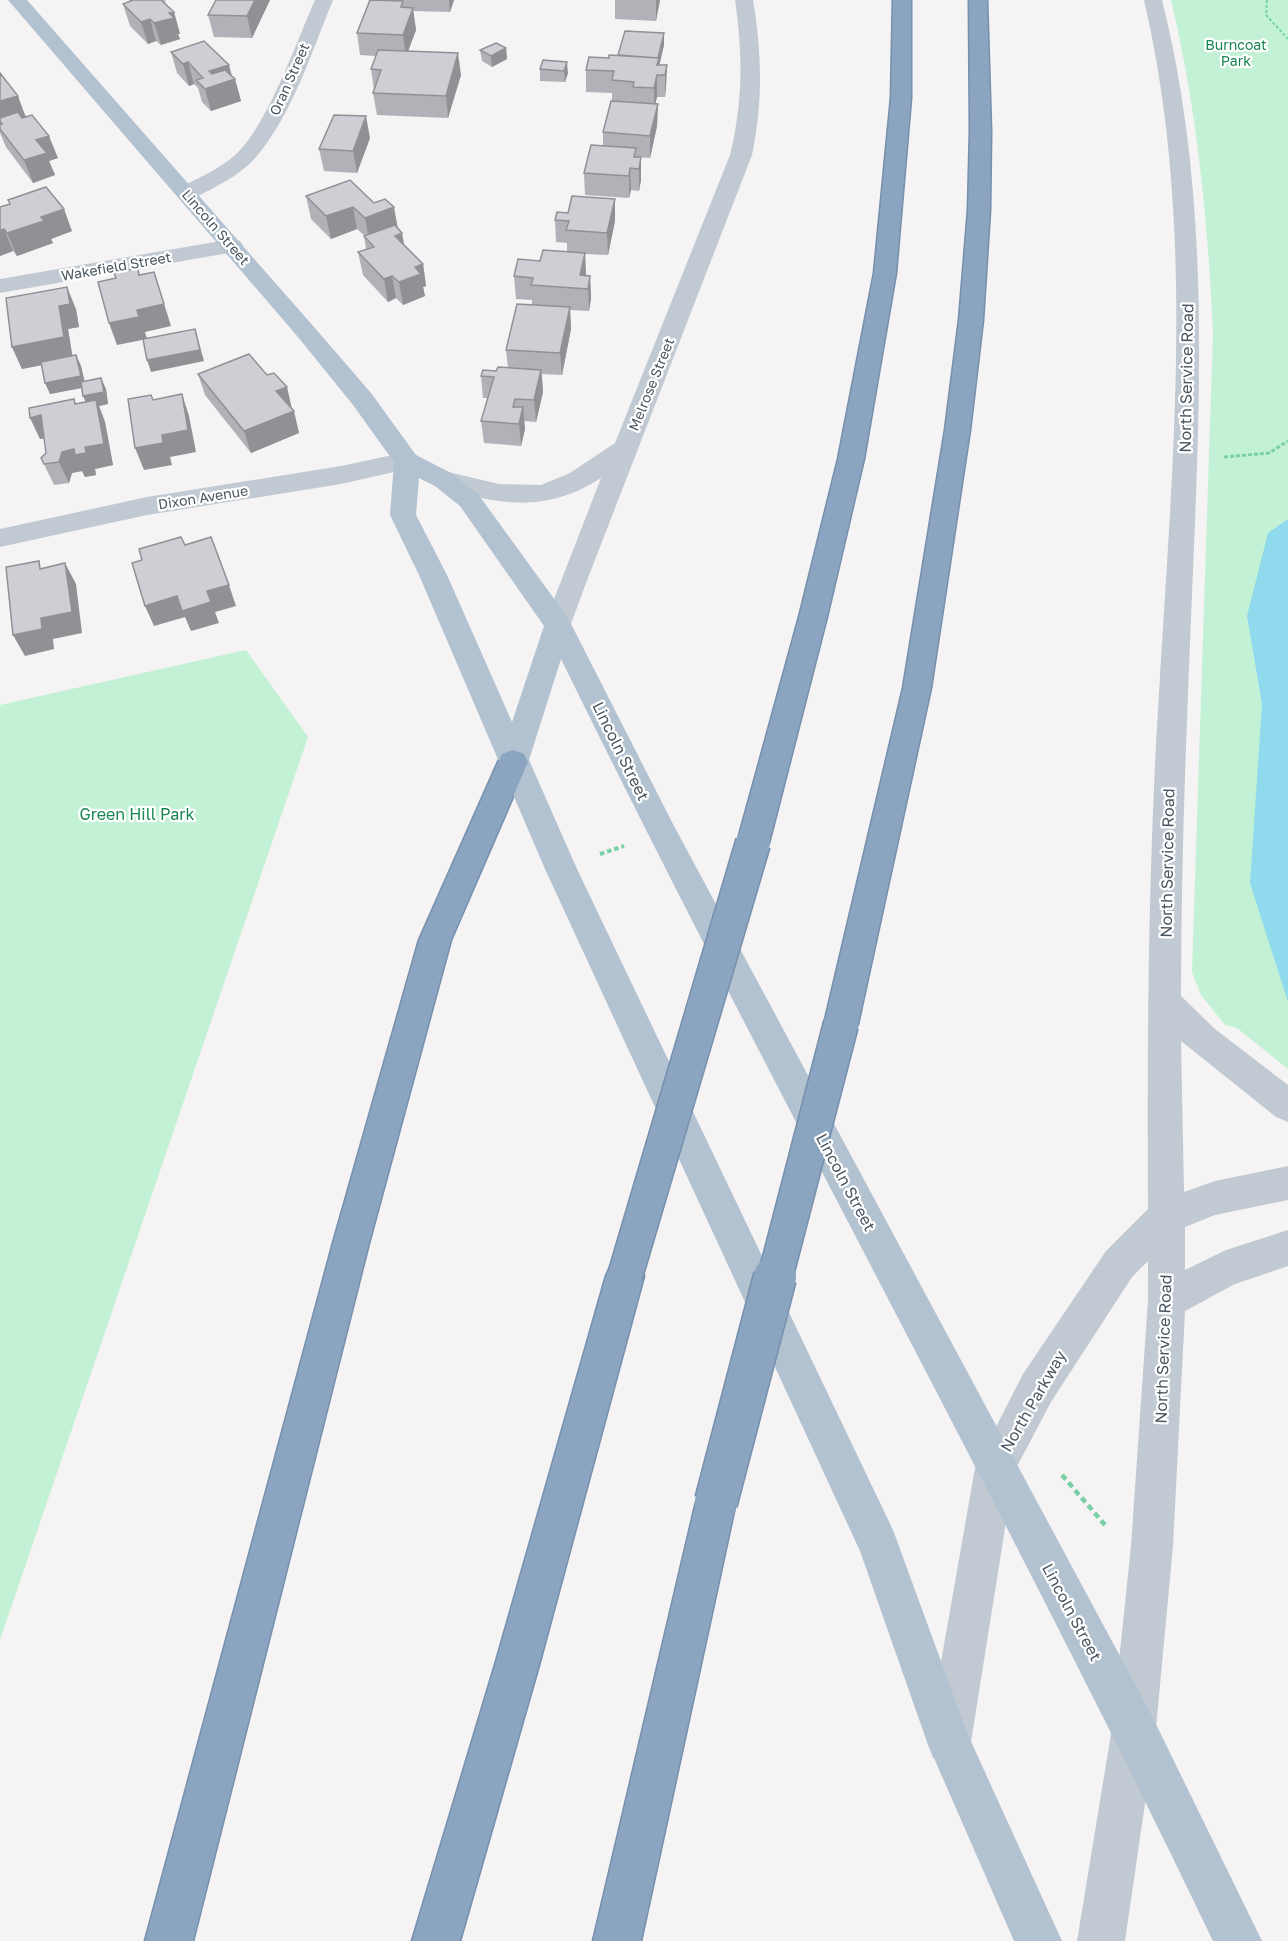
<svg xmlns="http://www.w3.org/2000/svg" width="1288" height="1941" font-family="'Golos Text',sans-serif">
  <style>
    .green { fill: #c3f1d5 }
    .water { fill: #90daee }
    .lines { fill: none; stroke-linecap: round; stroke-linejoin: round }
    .highway-casing { stroke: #7690ad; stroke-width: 3 }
    .path-far3 { stroke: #7ad0a6; stroke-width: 2; stroke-dasharray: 3 2; stroke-linecap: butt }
    .path-far2 { stroke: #7ad0a6; stroke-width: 3; stroke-dasharray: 4 2; stroke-linecap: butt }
    .path-far1 { stroke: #7ad0a6; stroke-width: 4; stroke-dasharray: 4.5 3; stroke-linecap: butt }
    .path { stroke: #7ad0a6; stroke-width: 4.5; stroke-dasharray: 6 4; stroke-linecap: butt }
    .minor { fill: #c1cad2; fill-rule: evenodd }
    .major { fill: #b3c2d1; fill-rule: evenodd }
    .highway { fill: #8ba5c1; fill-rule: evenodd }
    .highway-bridge-far1-casing { stroke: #7690ad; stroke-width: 37; stroke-linecap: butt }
    .highway-bridge-casing { stroke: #7690ad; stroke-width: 45; stroke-linecap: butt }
    .highway-bridge-far1 { stroke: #8ba5c1; stroke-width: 34 }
    .highway-bridge { stroke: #8ba5c1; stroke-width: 42 }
    .wall { fill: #b0b2b7 }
    .shaded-wall { fill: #909195 }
    .building { fill: #cdcfd5; stroke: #909195; stroke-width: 1.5 }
    .labels { text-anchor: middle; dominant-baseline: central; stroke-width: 4.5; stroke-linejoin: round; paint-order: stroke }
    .far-park-label { font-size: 14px; fill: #17864f; stroke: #fff }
    .far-street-label { font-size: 14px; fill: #4a5661; stroke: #fff }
    .street-label { font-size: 16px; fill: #4a5661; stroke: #fff }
    .park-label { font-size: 16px; fill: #17864f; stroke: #fff }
  </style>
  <rect width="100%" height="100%" fill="#f5f3f3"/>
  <path class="green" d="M 1171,0 L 1288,0 L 1288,1069 L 1237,1028 L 1225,1025 L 1201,995 L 1192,972 L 1213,333 C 1208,221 1197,109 1171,0 Z
    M 246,650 L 308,737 L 0,1640 L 0,705 Z"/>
  <path class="water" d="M 1288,519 L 1288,1002 L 1250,883 L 1262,704 L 1247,616 L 1268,533 Z"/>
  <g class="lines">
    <defs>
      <path id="highway" d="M 893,0 L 911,0 L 911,98 L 896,273 L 864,459 L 827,617 L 769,843 L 764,852 L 753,856 L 742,852 L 737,843 L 799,617 L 838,459 L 874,273 L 891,98 Z
        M 969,0 L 987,0 L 991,131 L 990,210 L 983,320 L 970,430 L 931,688 L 858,1024 L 853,1035 L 841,1039 L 829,1035 L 824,1024 L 903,688 L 945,430 L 959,320 L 968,210 L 970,131 Z
        M 513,750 L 524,754 L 528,762 L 451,940 L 369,1243 L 193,1941 L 145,1941 L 333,1243 L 419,940 L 498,762 L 502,754 Z
        M 625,1258 L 638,1263 L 644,1276 L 539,1665 L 460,1941 L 412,1941 L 495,1665 L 606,1276 L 612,1263 Z
        M 716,1482 L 730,1488 L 736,1502 L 641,1941 L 593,1941 L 696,1502 L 702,1488 Z"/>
    </defs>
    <use href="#highway" class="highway-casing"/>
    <path class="path-far3" d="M 1267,0 L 1266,15 L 1288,39"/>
    <path class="path-far2" d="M 1224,457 L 1269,453 L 1288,441"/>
    <path class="path-far1" d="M 600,854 L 624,846"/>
    <path class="path" d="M 1062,1475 L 1105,1525"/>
    <path class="minor" d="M 315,0 L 333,0 C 312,51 292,115 256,157 C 240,176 216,186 195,198 L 187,199 L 179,198 L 176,193 L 179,188 C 200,177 225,167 241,149 C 271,115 296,43 315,0 Z
      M 735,0 L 753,0 C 762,54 763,102 752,155 L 586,583 L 568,632 L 558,635 L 548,632 L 544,625 L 601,478 C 543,515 497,504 435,486 L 431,480 L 435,474 L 444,471 L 499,484 L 541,485 L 570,473 L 615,443 L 730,155 C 743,102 743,54 735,0 Z
      M 1144,0 L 1162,0 C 1209,186 1201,380 1193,570 C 1187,712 1181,854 1181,996 L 1215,1029 L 1288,1085 L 1288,1122 L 1276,1117 L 1181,1041 L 1184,1192 L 1215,1181 L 1288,1166 L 1288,1200 L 1215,1215 L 1185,1227 L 1185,1270 L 1226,1250 L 1288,1230 L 1288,1266 L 1235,1284 L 1185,1311 L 1173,1546 L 1156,1728 L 1125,1941 L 1077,1941 L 1112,1728 L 1131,1546 L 1148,1300 L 1148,1261 L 1132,1277 L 1051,1402 L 1014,1472 L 971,1742 L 965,1758 L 949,1764 L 933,1758 L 927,1742 L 975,1468 L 1023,1374 L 1106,1251 L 1148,1209 C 1147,1042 1148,876 1158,710 C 1171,476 1198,230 1144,0 Z
      M 232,239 L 240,241 L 243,246 L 240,251 L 0,293 L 0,279 Z
      M 407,452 L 416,455 L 420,461 L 416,467 L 341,484 L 147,515 L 0,547 L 0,529 L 147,497 L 341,466 Z"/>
    <path class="major" d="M 8,0 L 27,0 L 314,327 L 371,393 L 416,455 L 453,474 L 478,494 L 568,618 L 674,826 L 1150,1712 L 1262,1941 L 1213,1941 C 1006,1509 772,1090 561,659 L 529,760 L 577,869 L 893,1530 L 968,1735 L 1062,1941 L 1014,1941 L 927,1742 L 860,1551 L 545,869 L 419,575 L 390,515 L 394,462 L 353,405 L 298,337 ZM 419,478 L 435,486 L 460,506 L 544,626 L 512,722 L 447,575 L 416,515 Z"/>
    <use href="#highway" class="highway"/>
    <defs>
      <path id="highway-bridge-far1" d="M 625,1276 L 753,843
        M 775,1278 L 841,1024"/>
      <path id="highway-bridge" d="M 716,1502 L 775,1277"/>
    </defs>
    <use href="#highway-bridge-far1" class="highway-bridge-far1-casing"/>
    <use href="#highway-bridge" class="highway-bridge-casing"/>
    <use href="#highway-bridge-far1" class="highway-bridge-far1"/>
    <use href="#highway-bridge" class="highway-bridge"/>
  </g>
  <path class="wall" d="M 129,0 L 165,0 L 166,5 L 174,12 L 180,34 L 178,34 L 180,39 L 161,45 L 156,41 L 148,44 L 130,26 L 123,4 L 130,2 Z
    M 270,0 L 252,38 L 214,37 L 208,15 Z
    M 370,0 L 454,0 L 450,12 L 413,11 L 416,30 L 408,51 L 461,75 L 448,118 L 377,115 L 373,93 L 374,90 L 371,69 L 376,56 L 360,55 L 357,33 Z
    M 615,0 L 660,0 L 656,21 L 615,19 Z
    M 664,45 L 659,65 L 667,65 L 666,87 L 665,97 L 657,97 L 655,104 L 658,104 L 657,126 L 650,158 L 636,157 L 641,157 L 641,180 L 639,191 L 631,190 L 629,198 L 585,195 L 584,173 L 603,146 L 603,132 L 612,101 L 612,93 L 586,92 L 586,70 L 609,58 Z
    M 506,48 L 507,59 L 492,67 L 482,61 L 480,50 Z
    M 171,52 L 232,76 L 235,79 L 241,101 L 211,111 L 202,102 L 198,88 L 194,84 L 189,86 L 177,73 Z
    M 543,60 L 568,73 L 565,82 L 540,81 L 540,69 Z
    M 0,73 L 26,116 L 58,158 L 49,161 L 55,175 L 33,183 L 6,147 L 0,133 Z
    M 370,138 L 357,173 L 324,171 L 319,149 Z
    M 350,180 L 398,228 L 404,245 L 423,264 L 426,286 L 423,287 L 425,296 L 403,305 L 396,298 L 388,302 L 363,275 L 358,252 L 366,249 L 364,236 L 365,236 L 357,229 L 331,239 L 311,219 L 306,196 Z
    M 615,199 L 615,221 L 608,255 L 585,254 L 586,275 L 590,276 L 591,298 L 589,311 L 570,310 L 571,329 L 562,375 L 542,374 L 543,392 L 536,422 L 524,421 L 525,429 L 521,446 L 484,443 L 481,421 L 488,398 L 483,398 L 481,376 L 508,368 L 506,350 L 532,304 L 532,300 L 516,299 L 514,276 L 540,261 L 567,252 L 567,243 L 556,242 L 555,220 L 568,213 Z
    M 8,200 L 72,231 L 51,239 L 53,243 L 17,256 L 13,251 L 0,256 L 0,207 L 10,204 Z
    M 76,309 L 79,327 L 68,329 L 72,356 L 76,355 L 81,366 L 84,381 L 106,389 L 108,404 L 99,406 L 105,422 L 113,465 L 95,469 L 96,475 L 85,477 L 82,471 L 72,473 L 69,483 L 54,485 L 41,458 L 46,453 L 44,439 L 40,439 L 74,399 L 76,404 L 86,402 L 82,388 L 50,394 L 41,365 L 22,369 L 12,347 Z
    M 198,374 L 292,409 L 299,433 L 251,453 L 205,395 Z"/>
  <path class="shaded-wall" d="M 255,0 L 270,0 L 252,38 L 247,16 Z
    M 449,0 L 454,0 L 450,12 Z
    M 656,0 L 660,0 L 656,21 Z
    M 413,8 L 416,30 L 406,57 L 403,35 Z
    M 174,12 L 180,34 L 178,34 L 180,39 L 161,45 L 154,23 L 169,13 Z
    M 150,19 L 156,41 L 148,44 L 141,22 Z
    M 664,33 L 664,45 L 659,67 L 657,65 Z
    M 506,48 L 507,59 L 492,67 L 491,56 Z
    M 458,53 L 461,75 L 448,118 L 446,96 Z
    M 188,62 L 194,84 L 189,86 L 183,64 Z
    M 567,62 L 568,73 L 565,82 L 564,71 Z
    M 229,65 L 233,80 L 235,79 L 241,101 L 211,111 L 205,89 L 209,71 Z
    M 667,65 L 666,87 L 665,97 L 665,75 Z
    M 657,75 L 657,97 L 654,110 L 654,88 Z
    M 18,96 L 26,118 L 0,121 L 0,101 Z
    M 658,104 L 657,126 L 650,158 L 650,136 Z
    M 366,116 L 370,138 L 357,173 L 353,151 Z
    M 49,136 L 58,158 L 49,161 L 55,175 L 33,183 L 24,160 L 36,140 Z
    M 641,157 L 641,180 L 639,191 L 639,169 Z
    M 630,168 L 631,190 L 629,198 L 629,176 Z
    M 615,199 L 615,221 L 608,255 L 607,233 Z
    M 353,207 L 357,229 L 331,239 L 326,216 Z
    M 394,207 L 398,229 L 369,240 L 365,218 Z
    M 64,209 L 72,231 L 51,239 L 53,243 L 17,256 L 7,233 L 41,217 Z
    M 4,229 L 13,251 L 0,256 L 0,230 Z
    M 402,233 L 406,255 L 395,236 Z
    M 585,253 L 586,275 L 580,275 Z
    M 423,264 L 426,286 L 423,287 L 425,296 L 403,305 L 399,282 L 415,267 Z
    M 154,272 L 171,326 L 145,332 L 147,339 L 117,345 L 109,323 L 137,310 Z
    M 392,276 L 396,298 L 388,302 L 384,279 Z
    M 590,276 L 591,298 L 589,311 L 588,289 Z
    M 67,287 L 76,309 L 79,327 L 68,329 L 73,359 L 22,369 L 12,347 Z
    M 570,307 L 571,329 L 562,375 L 560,353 Z
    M 195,329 L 204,361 L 151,372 L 147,360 Z
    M 76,355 L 81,366 L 86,387 L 50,394 L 45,383 Z
    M 541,370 L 543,392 L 536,422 L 534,400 Z
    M 101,378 L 106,389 L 108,404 L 99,406 L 105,422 L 113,465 L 95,469 L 96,475 L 85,477 L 82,471 L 72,473 L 69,483 L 59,462 L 62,452 L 85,447 L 88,407 L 83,396 Z
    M 287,387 L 292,409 L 282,413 L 276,391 Z
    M 182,394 L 189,416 L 196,452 L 170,457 L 172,465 L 144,470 L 135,448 L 162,435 Z
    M 523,407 L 525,429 L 521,446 L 519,424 Z
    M 294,411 L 299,433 L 251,453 L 244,431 Z
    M 41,415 L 51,437 L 40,439 L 30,418 Z
    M 65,563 L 76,584 L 82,633 L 53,639 L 54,649 L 25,656 L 13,635 L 41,618 Z
    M 229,585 L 236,606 L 215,612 L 219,623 L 191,631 L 185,617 L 154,626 L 145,606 L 177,596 Z"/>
  <path class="building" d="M 133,0 L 161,0 L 174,12 L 169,13 L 174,18 L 154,23 L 150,19 L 141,22 L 123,4 Z
    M 216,0 L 255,0 L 247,16 L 208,15 Z
    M 370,0 L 403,1 L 401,7 L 413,8 L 403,35 L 357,33 Z
    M 625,31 L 664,33 L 658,58 L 618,55 Z
    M 204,41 L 229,65 L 209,71 L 212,74 L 225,70 L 235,79 L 205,89 L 196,80 L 203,78 L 188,62 L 183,64 L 171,52 Z
    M 496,43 L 506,48 L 491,56 L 480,50 Z
    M 378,50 L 458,53 L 446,96 L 373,93 L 381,70 L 371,69 Z
    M 609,55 L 659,58 L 657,65 L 667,65 L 665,75 L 657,75 L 654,88 L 633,87 L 634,82 L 612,80 L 614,71 L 586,70 L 589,57 L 609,58 Z
    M 543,60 L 567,62 L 564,71 L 540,69 Z
    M 0,73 L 18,96 L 0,101 Z
    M 611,101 L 658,104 L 650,136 L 603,132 Z
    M 18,112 L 22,118 L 32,115 L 49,136 L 36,140 L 47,153 L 24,160 L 0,129 L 0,124 L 2,124 L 0,121 L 0,118 Z
    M 334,115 L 366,116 L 353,151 L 319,149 Z
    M 591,145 L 636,148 L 634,157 L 641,157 L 639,169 L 630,168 L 629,176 L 584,173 Z
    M 350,180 L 374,203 L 385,199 L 394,207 L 365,218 L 353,207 L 326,216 L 306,196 Z
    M 46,187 L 64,209 L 41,217 L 44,221 L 7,233 L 4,229 L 0,230 L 0,207 L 10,204 L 8,200 Z
    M 572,196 L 615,199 L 607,233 L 566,230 L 569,221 L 555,220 L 557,212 L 568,213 Z
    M 395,225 L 402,233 L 395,236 L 423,264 L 415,267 L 421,274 L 399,282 L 392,276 L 384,279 L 358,252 L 374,247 L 364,236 Z
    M 543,250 L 585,253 L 580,275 L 590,276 L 588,289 L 531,285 L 533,278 L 514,276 L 518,259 L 540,261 Z
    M 138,268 L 139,275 L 154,272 L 164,304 L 137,310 L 139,317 L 109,323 L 98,282 L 116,278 L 114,273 Z
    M 67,287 L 70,304 L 59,306 L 64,337 L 12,347 L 6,298 Z
    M 517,304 L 570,307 L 560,353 L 506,350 Z
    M 195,329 L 200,350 L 147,360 L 143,339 Z
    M 249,354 L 267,375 L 274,373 L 287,387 L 276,391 L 294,411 L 244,431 L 198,374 Z
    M 76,355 L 81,376 L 45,383 L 41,362 Z
    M 498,367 L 541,370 L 534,400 L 515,399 L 513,407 L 523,407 L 519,424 L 481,421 L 494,377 L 481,376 L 483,370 L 496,371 Z
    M 101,378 L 104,392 L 83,396 L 81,382 Z
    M 182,394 L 188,430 L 162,435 L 163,443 L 135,448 L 128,399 L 151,395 L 153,400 Z
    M 74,399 L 75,404 L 96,400 L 104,444 L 85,447 L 86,453 L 75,455 L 74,449 L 62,452 L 59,462 L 44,464 L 41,458 L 46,453 L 41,415 L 30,418 L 29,408 Z
    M 181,537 L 185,545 L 211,537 L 229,585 L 207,591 L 211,602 L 182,611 L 177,596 L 145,606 L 132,563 L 142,560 L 139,549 Z
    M 39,561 L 40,569 L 65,563 L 72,612 L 41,618 L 42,629 L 13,635 L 6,567 Z"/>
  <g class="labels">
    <g class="far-park-label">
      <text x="1236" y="44">Burncoat<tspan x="1236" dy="16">Park</tspan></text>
    </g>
    <g class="far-street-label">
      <text transform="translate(289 79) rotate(-66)">Oran Street</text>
      <text transform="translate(216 227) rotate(49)">Lincoln Street</text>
      <text transform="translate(116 266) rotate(-10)">Wakefield Street</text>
      <text transform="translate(651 384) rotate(-68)">Melrose Street</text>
      <text transform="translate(203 497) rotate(-9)">Dixon Avenue</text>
    </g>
    <g class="street-label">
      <text transform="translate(1186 378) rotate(-89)">North Service Road</text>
      <text transform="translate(621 751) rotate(64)">Lincoln Street</text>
      <text transform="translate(1167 863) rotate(-89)">North Service Road</text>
      <text transform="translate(846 1182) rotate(62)">Lincoln Street</text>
      <text transform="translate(1163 1349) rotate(-88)">North Service Road</text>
      <text transform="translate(1033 1401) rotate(-60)">North Parkway</text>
      <text transform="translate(1072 1612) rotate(62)">Lincoln Street</text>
    </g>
    <g class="park-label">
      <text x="137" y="814">Green Hill Park</text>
    </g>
  </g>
</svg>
